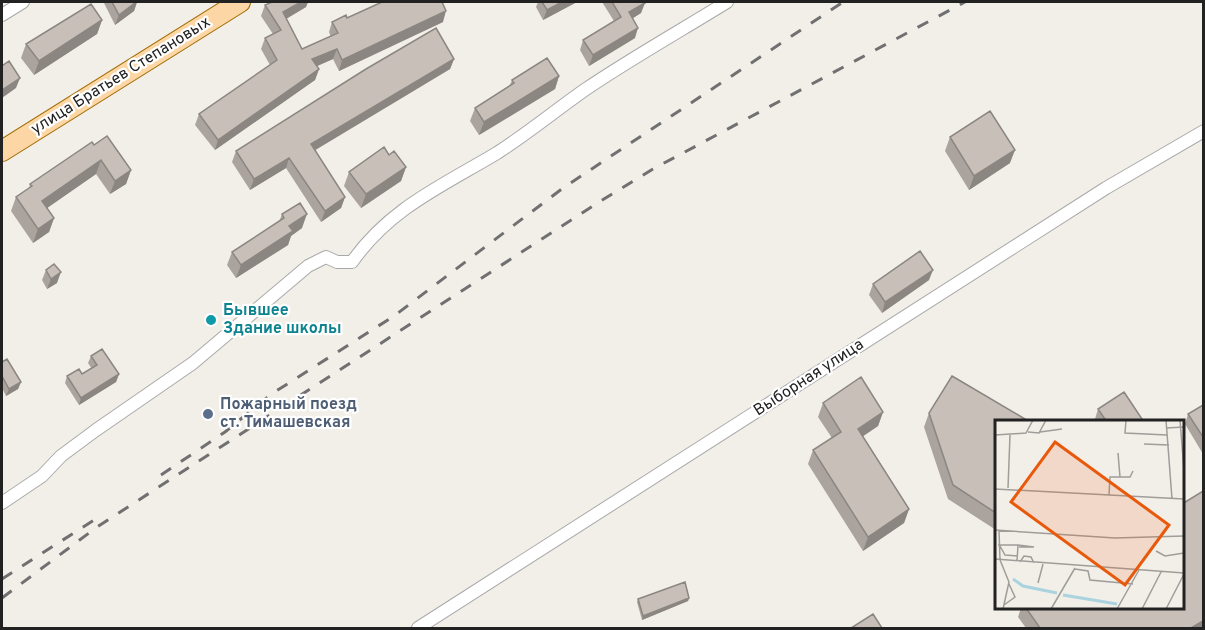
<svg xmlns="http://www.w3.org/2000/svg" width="1205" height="630" font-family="Overpass,sans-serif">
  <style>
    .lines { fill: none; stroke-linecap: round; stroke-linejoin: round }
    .street-casing { stroke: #a9a9a9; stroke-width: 14 }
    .primary-casing { stroke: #a06b00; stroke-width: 22 }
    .street { stroke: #fff; stroke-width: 12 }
    .primary { stroke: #fcd6a4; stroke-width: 20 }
    .rail { stroke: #707070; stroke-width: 3; stroke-dasharray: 12 12; stroke-linecap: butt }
    .wall { fill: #aba49e }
    .shaded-wall { fill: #8b8681 }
    .building { fill: #c7bfb8; stroke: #8b8681; stroke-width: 1.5 }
    .culture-dot { fill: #0f9aa8; stroke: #fff; stroke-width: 2 }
    .service-dot { fill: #5c6f8a; stroke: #fff; stroke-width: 2 }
    .labels { text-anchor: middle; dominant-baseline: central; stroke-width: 4.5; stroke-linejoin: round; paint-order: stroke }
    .street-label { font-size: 16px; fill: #222; stroke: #fff }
    .culture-label { font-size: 16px; font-weight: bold; fill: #0d838f; stroke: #fff; text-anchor: start }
    .service-label { font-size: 16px; font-weight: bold; fill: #4e5e75; stroke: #fff; text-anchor: start }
    .inset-river { fill: none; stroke: #aad3df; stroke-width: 3 }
    .inset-road { fill: none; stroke: #9f9d99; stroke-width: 1.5 }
    .view { fill: #e8590c; fill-opacity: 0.15; stroke: #e8590c; stroke-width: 3 }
    .inset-edge { fill: none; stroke: #222; stroke-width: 3 }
  </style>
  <rect width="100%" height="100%" fill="#f2efe9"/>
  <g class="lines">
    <defs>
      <path id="street" d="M 2,15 L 23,2
        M 2,503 L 42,476 L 61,456 L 96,430 L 193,363 L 308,266 L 326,257 L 337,262 L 352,262 C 390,208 442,186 497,153 C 528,133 556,110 586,89 C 632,58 680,31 727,2
        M 418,628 L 1106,188 L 1204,131"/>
      <path id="primary" d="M 2,151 L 240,2"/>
    </defs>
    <use href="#street" class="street-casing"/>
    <use href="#primary" class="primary-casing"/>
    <use href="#street" class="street"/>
    <use href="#primary" class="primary"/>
    <path class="rail" d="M 161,475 L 225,432 L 270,395 L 394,316 L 563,188 L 843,2
      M 2,579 L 94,520
      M 2,598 L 97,527 L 599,202 L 653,169 L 965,2"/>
  </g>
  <path class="wall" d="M 105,2 L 137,2 L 134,11 L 115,25 L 104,3 Z
    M 272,2 L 308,2 L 306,7 L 286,19 L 302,49 L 331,37 L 329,32 L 332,22 L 347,18 L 443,22 L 339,71 L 333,59 L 317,66 L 319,69 L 315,80 L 215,150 L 195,125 L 199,114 L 270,65 L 261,49 L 265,38 L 273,34 L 261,16 L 265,5 Z
    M 538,2 L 577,2 L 543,20 L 536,7 Z
    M 602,2 L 644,2 L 641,13 L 633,18 L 635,38 L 589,66 L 580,50 L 583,40 L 614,21 Z
    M 102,20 L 97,34 L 34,75 L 21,58 L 26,44 Z
    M 454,59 L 450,69 L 315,150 L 345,197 L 341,208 L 321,222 L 286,168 L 250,190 L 232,162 L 236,151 Z
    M 559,76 L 555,89 L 479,135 L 470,121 L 475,108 L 510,85 L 512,80 Z
    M 950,137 L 1010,163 L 969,190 L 945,151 Z
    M 94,145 L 131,170 L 126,184 L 110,194 L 96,174 L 47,208 L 54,218 L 49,232 L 33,243 L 11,211 L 16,197 L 29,189 L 30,184 Z
    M 389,155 L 406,167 L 401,181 L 361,208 L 344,186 L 349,172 Z
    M 282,214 L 302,228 L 291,236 L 288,245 L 236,278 L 227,265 L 232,252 L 279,222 Z
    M 46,270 L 57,283 L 47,289 L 42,280 Z
    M 929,280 L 882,313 L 869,295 L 873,284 Z
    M 91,356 L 119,374 L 116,382 L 79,405 L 65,383 L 67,376 L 82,374 L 92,369 L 88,363 Z
    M 2,362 L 21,382 L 18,389 L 6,396 L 2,388 Z
    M 823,403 L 883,412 L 878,426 L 863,436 L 909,509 L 904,523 L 863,551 L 808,464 L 813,450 L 832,438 L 818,417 Z
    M 1203,405 L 1203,454 L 1185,424 L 1188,414 Z
    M 1098,409 L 1144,422 L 1096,422 L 1095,419 Z
    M 929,413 L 996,422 L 996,530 L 948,499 L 924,427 Z
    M 689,598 L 688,601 L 642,620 L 637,602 L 638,599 Z
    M 1021,608 L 1026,608 L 1203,628 L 1026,628 L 1018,617 Z"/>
  <path class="shaded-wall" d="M 136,2 L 137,2 L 134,11 L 115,25 L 119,15 Z
    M 301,2 L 308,2 L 306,7 L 279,23 L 283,12 Z
    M 562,2 L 577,2 L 543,20 L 547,10 Z
    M 645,3 L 641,13 L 625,23 L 629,12 Z
    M 446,11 L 443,22 L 339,71 L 342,60 Z
    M 102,20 L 97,34 L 34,75 L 39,61 Z
    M 638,28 L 635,38 L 589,66 L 593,55 Z
    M 337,49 L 333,59 L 308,70 L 312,59 Z
    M 454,59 L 450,69 L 307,155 L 311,144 Z
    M 319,69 L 315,80 L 215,150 L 218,140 Z
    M 559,76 L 555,89 L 479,135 L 484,122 Z
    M 20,78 L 16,88 L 2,98 L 2,90 Z
    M 1015,150 L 1010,163 L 969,190 L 974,176 Z
    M 289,158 L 286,168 L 250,190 L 254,179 Z
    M 101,160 L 96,174 L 37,215 L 42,201 Z
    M 406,167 L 401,181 L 361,208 L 366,194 Z
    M 131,170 L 126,184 L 110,194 L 115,181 Z
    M 345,197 L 341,208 L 321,222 L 325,211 Z
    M 307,214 L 302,228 L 291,236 L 288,245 L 236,278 L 241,265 L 289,226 Z
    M 54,218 L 49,232 L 33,243 L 38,229 Z
    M 933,270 L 929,280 L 882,313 L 885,302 Z
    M 61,272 L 57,283 L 47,289 L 51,279 Z
    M 119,374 L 116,382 L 79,405 L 81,398 Z
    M 21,382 L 18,389 L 6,396 L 9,389 Z
    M 883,412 L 878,426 L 853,443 L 858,429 Z
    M 909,509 L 904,523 L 863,551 L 868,537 Z
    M 689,598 L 688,601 L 642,620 L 643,616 Z
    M 1203,621 L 1203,628 L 1191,628 Z"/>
  <path class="building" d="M 112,2 L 136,2 L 119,15 Z
    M 272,2 L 301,2 L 283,12 L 302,49 L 338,33 L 332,22 L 346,15 L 347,18 L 382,2 L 442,2 L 446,11 L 342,60 L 337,49 L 312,59 L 319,69 L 218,140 L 199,114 L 277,60 L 265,38 L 281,30 L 265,5 Z
    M 542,2 L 562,2 L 547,10 Z
    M 612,2 L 644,2 L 645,3 L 629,12 L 638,28 L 593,55 L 583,40 L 621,17 Z
    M 91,4 L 102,20 L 39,61 L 26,44 Z
    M 436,28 L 454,59 L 311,144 L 345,197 L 325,211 L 289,158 L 254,179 L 236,151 L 366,69 Z
    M 547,58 L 559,76 L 484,122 L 475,108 L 514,83 L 512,80 Z
    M 9,61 L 20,78 L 2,90 L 2,66 Z
    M 990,111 L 1015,150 L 974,176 L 950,137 Z
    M 107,136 L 131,170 L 115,181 L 101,160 L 42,201 L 54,218 L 38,229 L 16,197 L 32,186 L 30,184 L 92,142 L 94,145 Z
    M 384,147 L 389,155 L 394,151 L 406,167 L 366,194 L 349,172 Z
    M 300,203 L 307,214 L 289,226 L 293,231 L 241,265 L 232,252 L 284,218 L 282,214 Z
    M 920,251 L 933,270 L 885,302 L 873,284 Z
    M 54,264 L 61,272 L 51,279 L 46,270 Z
    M 102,349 L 119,374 L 81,398 L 67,376 L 79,369 L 82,374 L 97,365 L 91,356 Z
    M 7,359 L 21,382 L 9,389 L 2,376 L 2,362 Z
    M 952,376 L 1030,422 L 996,422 L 996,513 L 953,485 L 929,413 Z
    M 861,377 L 883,412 L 858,429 L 909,509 L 868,537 L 813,450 L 841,432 L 823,403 Z
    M 1124,392 L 1144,422 L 1107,422 L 1098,409 Z
    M 1203,405 L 1203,437 L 1188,414 Z
    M 1203,491 L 1203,621 L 1191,628 L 1040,628 L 1026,608 L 1182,608 L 1182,504 Z
    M 685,582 L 689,598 L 643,616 L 638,599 Z
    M 873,614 L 882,628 L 851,628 Z"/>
  <circle class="culture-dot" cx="211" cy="320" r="6"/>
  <circle class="service-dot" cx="208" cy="414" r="6"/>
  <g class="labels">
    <g class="street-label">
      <text transform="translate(121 76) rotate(-32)">улица Братьев Степановых</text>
      <text transform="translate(809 378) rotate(-33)">Выборная улица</text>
    </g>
    <g class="culture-label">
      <text x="223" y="311">Бывшее<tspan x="223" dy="18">Здание школы</tspan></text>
    </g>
    <g class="service-label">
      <text x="220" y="405">Пожарный поезд<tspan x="220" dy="18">ст. Тимашевская</tspan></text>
    </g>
  </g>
  <g transform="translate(995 420)">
    <rect width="189" height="189" fill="#f2efe9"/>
    <path class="inset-river" d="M 18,159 L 28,166 L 62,173M 68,175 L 122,184"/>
    <path class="inset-road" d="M 131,0 L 130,13 L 172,15M 171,0 L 177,79M 185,0 L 189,51M 171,8 L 189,7M 33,12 L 44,13 L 51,0M 45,12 L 67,9M 0,15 L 31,13 L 38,0M 149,24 L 174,25M 123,33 L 125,57M 13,68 L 15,15M 0,69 L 189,79M 114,75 L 115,57 L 135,57 L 138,51M 0,110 L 120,118 L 189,116M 4,110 L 5,140M 3,125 L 23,125 L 22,141M 23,125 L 39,127 L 24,127M 5,126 L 10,135 L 23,136M 161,131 L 170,136 L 189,133M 0,139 L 189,153M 5,140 L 14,162 L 8,189M 25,142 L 29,136 L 36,137 L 39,143M 80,149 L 93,151 L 95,160 L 138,164M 43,163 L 48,144M 9,185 L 20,177 L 14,164M 56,189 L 80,148M 122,189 L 144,150M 147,189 L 166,152M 171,189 L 189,154"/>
    <path class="view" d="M 60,22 L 174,105 L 130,165 L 16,82 Z"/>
    <rect width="189" height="189" class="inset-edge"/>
  </g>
  <rect width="1205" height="630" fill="none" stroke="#222222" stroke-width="6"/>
</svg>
